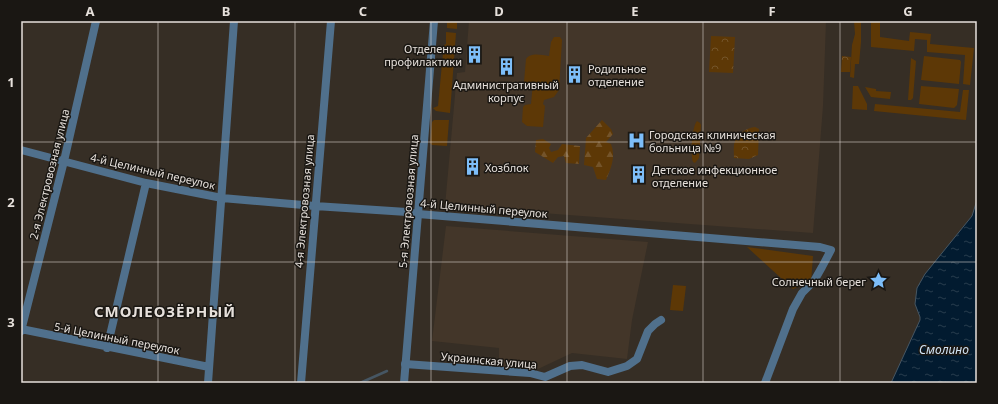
<svg xmlns="http://www.w3.org/2000/svg" width="998" height="404" font-family="'Noto Sans',sans-serif">
  <style>
    .built { fill: #433629 }
    .green { fill: #5d3806 }
    .forest { fill: url(#forest-firs) }
    .park { fill: url(#park-crowns) }
    .water { fill: url(#water-ripples); stroke: #465663 }
    .lines { fill: none; stroke-linecap: round; stroke-linejoin: round }
    .stream { stroke: #465663; stroke-width: 2.5 }
    .minor { stroke: #50708c; stroke-width: 8 }
    .tertiary { stroke: #50708c; stroke-width: 8 }
    .grid { fill: none; stroke: #e6e0db; stroke-width: 1; stroke-opacity: 0.55 }
    .labels { text-anchor: middle; dominant-baseline: central; stroke-width: 3; stroke-linejoin: round; paint-order: stroke }
    .poi-label { font-size: 11px; fill: #e6e0db; stroke: #1a1713; text-anchor: start }
    .street-label { font-size: 11px; fill: #e6e0db; stroke: #1a1713 }
    .water-label { font-size: 12px; font-style: italic; fill: #d1e4f6; stroke: #1a1713 }
    .district-label { font-size: 15px; font-weight: bold; letter-spacing: 1px; fill: #e6e0db; stroke: #1a1713 }
    .neatline { fill: none; stroke: #e6e0db; stroke-width: 1.5 }
    .grid-label { font-size: 13px; text-anchor: middle; font-weight: bold; fill: #e6e0db }
  </style>
  <defs>
    <pattern id="forest-firs" width="22" height="20" patternUnits="userSpaceOnUse"><rect width="22" height="20" fill="#5d3806"/><path d="M5 1l3.5 6h-7zM16 11l3.5 6h-7z" fill="#74542a"/></pattern>
    <pattern id="park-crowns" width="20" height="18" patternUnits="userSpaceOnUse"><rect width="20" height="18" fill="#5d3806"/><path d="M2 6a3 3 0 1 1 6 0M12 15a3 3 0 1 1 6 0" fill="none" stroke="#74542a"/></pattern>
    <pattern id="water-ripples" width="26" height="14" patternUnits="userSpaceOnUse"><rect width="26" height="14" fill="#021b30"/><path d="M2 4q2-2 4 0t4 0M15 11q2-2 4 0t4 0" fill="none" stroke="#273c4d"/></pattern>
  </defs>
  <rect width="100%" height="100%" fill="#362e25"/>
  <path class="built" d="M 469,21 L 826,21 L 823,106 L 813,233 L 445,206 L 457,73 L 465,72 Z
    M 446,226 L 648,242 L 632,320 L 627,359 L 572,353 L 538,369 L 499,367 L 499,348 L 432,341 Z"/>
  <path class="green" d="M 447,21 L 457,21 L 457,29 L 447,28 Z
    M 854,21 L 861,21 L 861,42 L 859,64 L 855,64 L 854,78 L 850,77 L 852,45 L 855,34 Z
    M 871,21 L 880,21 L 880,37 L 909,41 L 910,32 L 931,34 L 930,44 L 974,48 L 970,85 L 963,84 L 965,55 L 927,52 L 927,40 L 915,39 L 914,51 L 871,47 Z
    M 446,32 L 456,33 L 450,113 L 436,111 L 433,108 L 438,106 L 443,53 L 444,45 L 446,44 Z
    M 554,37 L 560,37 L 562,40 L 559,90 L 554,97 L 544,100 L 543,104 L 545,106 L 543,127 L 527,126 L 522,122 L 523,107 L 525,105 L 531,104 L 533,83 L 524,82 L 526,59 C 531,52 541,55 549,56 L 551,42 Z
    M 924,56 L 960,60 L 961,62 L 959,84 L 921,80 Z
    M 911,58 L 916,61 L 913,98 L 911,100 L 908,100 Z
    M 853,86 L 858,86 L 867,104 L 867,110 L 852,109 Z
    M 921,86 L 959,89 L 957,105 L 954,108 L 919,104 Z
    M 865,87 L 876,89 L 876,91 L 891,92 L 890,99 L 871,97 Z
    M 963,90 L 969,90 L 966,120 L 874,111 L 875,104 L 960,112 Z
    M 434,120 L 449,120 L 447,146 L 432,145 L 430,143 L 432,122 Z
    M 697,121 L 700,123 L 701,125 L 699,158 L 695,163 L 693,162 C 690,155 692,126 697,121 Z
    M 747,247 L 813,256 L 811,282 L 793,289 Z
    M 673,285 L 686,286 L 683,311 L 670,310 Z"/>
  <path class="forest" d="M 602,120 L 611,129 L 613,134 L 606,142 L 611,144 C 616,157 611,168 606,180 L 597,179 L 593,167 L 584,165 L 586,138 Z
    M 543,139 L 551,144 L 549,148 L 551,152 L 558,150 L 562,144 L 580,146 L 579,164 L 566,163 L 564,156 L 558,157 L 553,163 L 535,152 L 536,140 Z"/>
  <path class="park" d="M 711,36 L 735,37 L 733,73 L 709,72 Z
    M 842,56 L 851,57 L 850,72 L 841,72 Z
    M 755,127 L 759,129 L 758,155 L 749,159 L 734,158 C 734,153 733,146 735,141 C 738,133 747,128 755,127 Z"/>
  <path class="water" d="M 977,200 L 977,383 L 891,383 L 920,320 L 920,317 L 915,304 L 917,288 L 925,274 L 972,216 Z"/>
  <g class="lines">
    <path class="stream" d="M 360,383 L 387,371"/>
    <path class="minor" d="M 21,150 L 146,183 L 222,198 L 315,206 L 407,212 L 418,214 L 820,247 L 831,250 L 822,267 L 814,281 L 802,293 L 793,309 L 765,383
      M 21,329 L 209,367
      M 21,331 L 64,161 L 96,21
      M 107,348 L 146,183
      M 405,364 L 530,373 L 545,377 L 570,366 L 582,365 L 608,372 L 627,366 L 637,359 L 648,331 L 655,324 L 661,320
      M 208,383 L 234,21
      M 301,383 L 331,21"/>
    <path class="tertiary" d="M 404,383 L 434,21"/>
  </g>
  <path class="grid" d="M 158,21 L 158,383M 295,21 L 295,383M 431,21 L 431,383M 567,21 L 567,383M 703,21 L 703,383M 840,21 L 840,383M 21,142 L 977,142M 21,262 L 977,262"/>
  <defs>
    <symbol id="building-bare" viewBox="-9 -9 18 18"><path d="M-4-6H4V6H1V3H-1V6H-4ZM-2.5-4.3h1.7v1.8h-1.7ZM.8-4.3h1.7v1.8H.8ZM-2.5-1h1.7V.8h-1.7ZM.8-1h1.7V.8H.8Z" fill="#7dbef9" stroke="#1a1713" stroke-width="2.5" paint-order="stroke"/></symbol>
    <symbol id="hospital-bare" viewBox="-9 -9 18 18"><path d="M-5-5h3v3.5h4V-5h3V5h-3V1.5h-4V5h-3Z" fill="#7dbef9" stroke="#1a1713" stroke-width="2.5" paint-order="stroke"/></symbol>
    <symbol id="sight-bare" viewBox="-9 -9 18 18"><path d="M0-6L1.8-2.2L6-1.7L2.9 1.2L3.7 5.4L0 3.3L-3.7 5.4L-2.9 1.2L-6-1.7L-1.8-2.2Z" fill="#7dbef9" stroke="#1a1713" stroke-width="2.5" paint-order="stroke"/></symbol>
  </defs>
  <g fill-rule="evenodd">
    <use href="#building-bare" x="462" y="42" width="25" height="25"/>
    <use href="#building-bare" x="494" y="54" width="25" height="25"/>
    <use href="#building-bare" x="562" y="62" width="25" height="25"/>
    <use href="#hospital-bare" x="624" y="128" width="25" height="25"/>
    <use href="#building-bare" x="460" y="154" width="25" height="25"/>
    <use href="#building-bare" x="626" y="162" width="25" height="25"/>
    <use href="#sight-bare" x="866" y="268" width="25" height="25"/>
  </g>
  <g class="labels">
    <g class="poi-label">
      <text x="462" y="48" text-anchor="end">Отделение<tspan x="462" dy="13">профилактики</tspan></text>
      <text x="588" y="68">Родильное<tspan x="588" dy="13">отделение</tspan></text>
      <text x="506" y="84" text-anchor="middle">Административный<tspan x="506" dy="13">корпус</tspan></text>
      <text x="649" y="134">Городская клиническая<tspan x="649" dy="13">больница №9</tspan></text>
      <text x="485" y="167">Хозблок</text>
      <text x="652" y="169">Детское инфекционное<tspan x="652" dy="13">отделение</tspan></text>
      <text x="866" y="281" text-anchor="end">Солнечный берег</text>
    </g>
    <g class="street-label">
      <text transform="translate(153 171) rotate(13)">4-й Целинный переулок</text>
      <text transform="translate(49 174) rotate(-76)">2-я Электровозная улица</text>
      <text transform="translate(304 201) rotate(-85)">4-я Электровозная улица</text>
      <text transform="translate(408 201) rotate(-85)">5-я Электровозная улица</text>
      <text transform="translate(484 208) rotate(5)">4-й Целинный переулок</text>
      <text transform="translate(117 338) rotate(11)">5-й Целинный переулок</text>
      <text transform="translate(489 360) rotate(5)">Украинская улица</text>
    </g>
    <g class="water-label">
      <text x="944" y="349">Смолино</text>
    </g>
    <g class="district-label">
      <text x="165" y="311">СМОЛЕОЗЁРНЫЙ</text>
    </g>
  </g>
  <rect width="998" height="404" fill="none" stroke="#1a1713" stroke-width="44"/>
  <rect x="22" y="22" width="954" height="360" class="neatline"/>
  <g class="grid-label">
    <text x="90" y="16">A</text>
    <text x="226" y="16">B</text>
    <text x="363" y="16">C</text>
    <text x="499" y="16">D</text>
    <text x="635" y="16">E</text>
    <text x="772" y="16">F</text>
    <text x="908" y="16">G</text>
    <text x="11" y="87">1</text>
    <text x="11" y="207">2</text>
    <text x="11" y="327">3</text>
  </g>
</svg>
